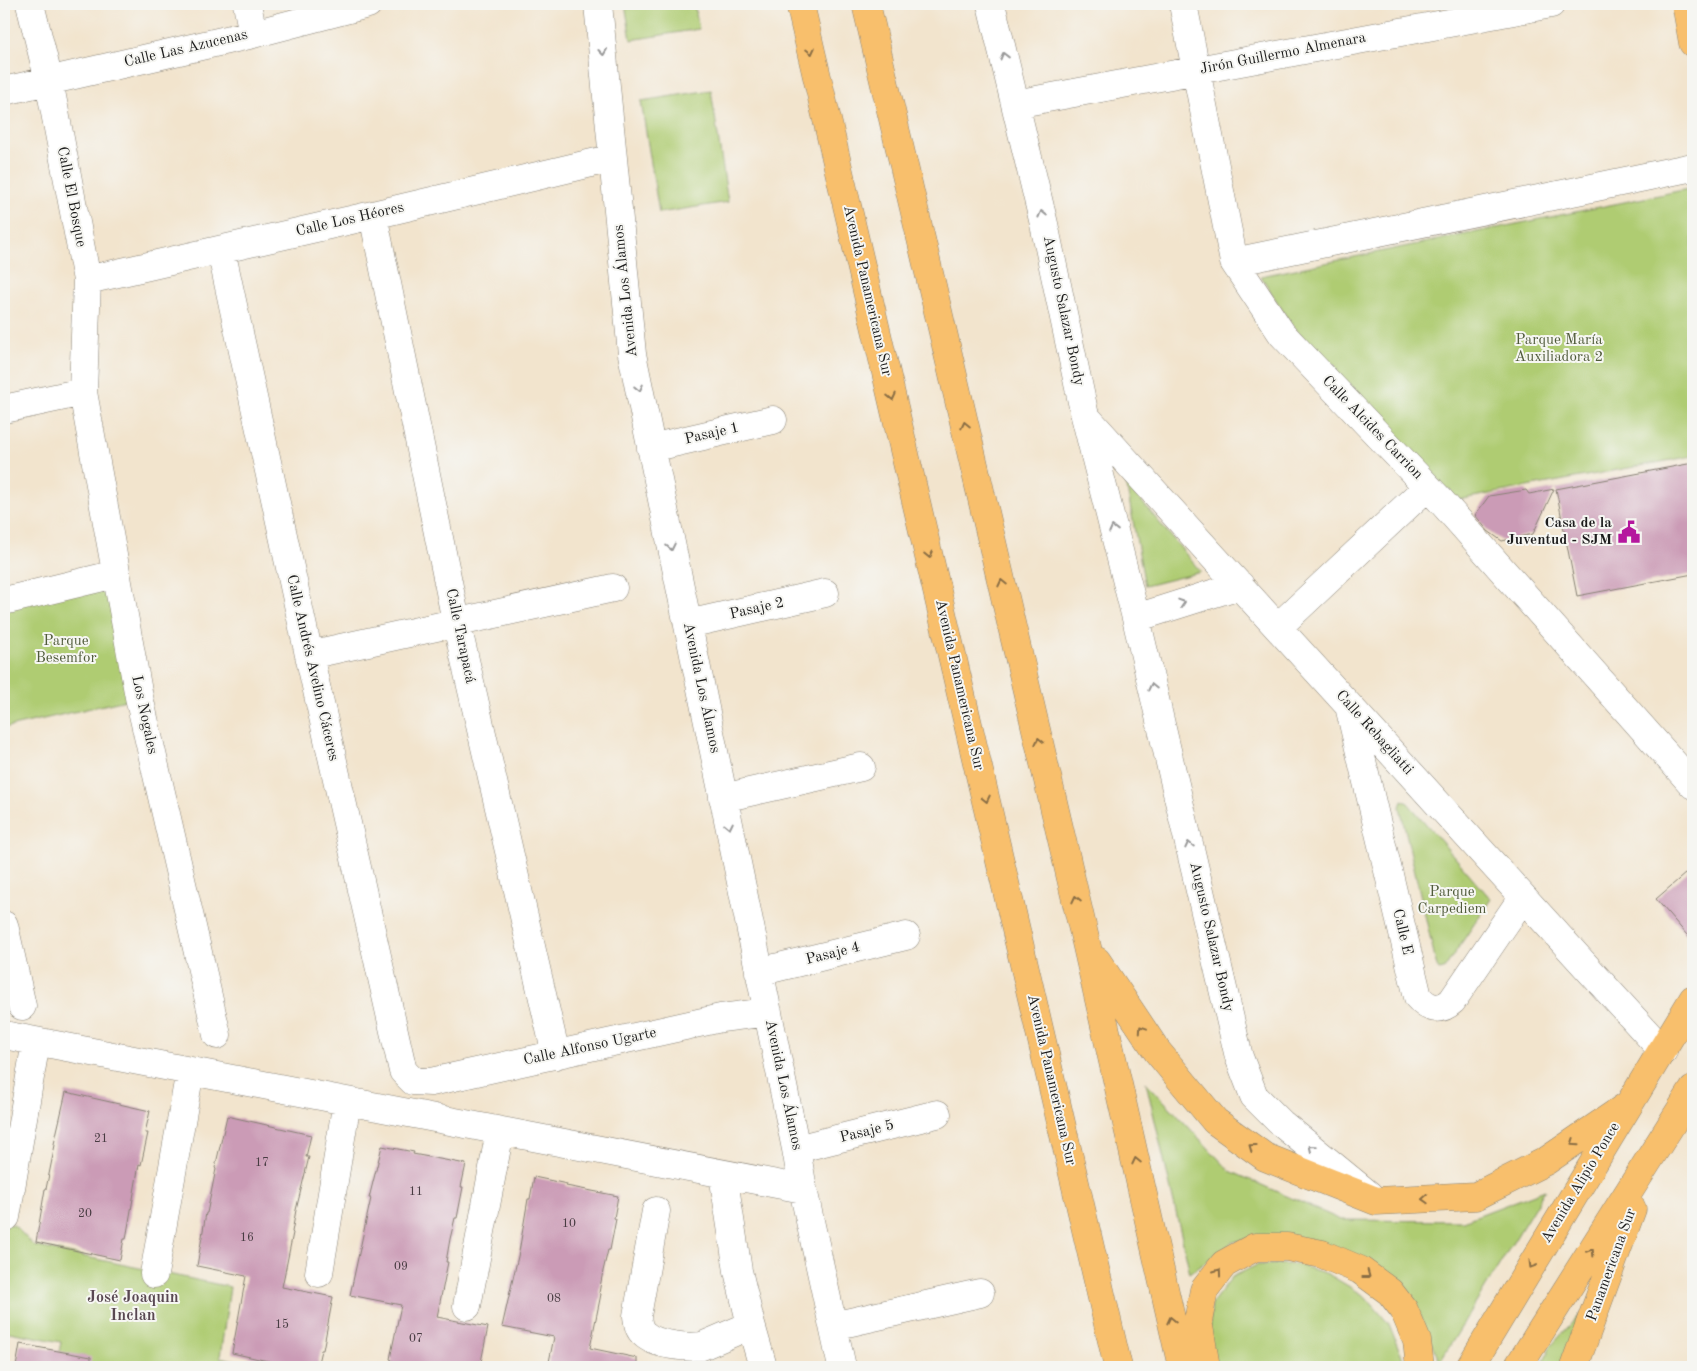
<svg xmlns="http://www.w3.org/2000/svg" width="1697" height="1371" font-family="'Old Standard TT',serif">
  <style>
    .green { fill: #afcc72; stroke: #667447 }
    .building { fill: #cb9bb6 }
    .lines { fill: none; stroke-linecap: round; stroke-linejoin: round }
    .minor-casing { stroke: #878074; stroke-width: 29 }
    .major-casing { stroke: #878074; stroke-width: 29 }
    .highway-casing { stroke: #878074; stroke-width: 29 }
    .minor { stroke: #fff; stroke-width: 28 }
    .major { stroke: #f8bf6c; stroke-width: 28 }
    .highway { stroke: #f8bf6c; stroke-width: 28 }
    .oneway { stroke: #8a6e44 }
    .oneway2 { stroke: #999 }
    .labels { text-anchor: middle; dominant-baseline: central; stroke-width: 4; stroke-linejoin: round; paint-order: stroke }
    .number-label { font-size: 12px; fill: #483c42 }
    .street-label { font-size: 15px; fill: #1c1c1c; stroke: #f6f6f2 }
    .park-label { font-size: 15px; fill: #4f5a3a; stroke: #f6f6f2 }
    .poi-label { font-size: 15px; font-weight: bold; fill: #1c1c1c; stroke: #f6f6f2; text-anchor: end }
    .neighbourhood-label { font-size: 16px; font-weight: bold; fill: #594852; stroke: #f6f6f2 }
  </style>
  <rect width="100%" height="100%" fill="#f6f6f2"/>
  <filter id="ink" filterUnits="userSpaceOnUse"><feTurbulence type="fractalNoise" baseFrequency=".02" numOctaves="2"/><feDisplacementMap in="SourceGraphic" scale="10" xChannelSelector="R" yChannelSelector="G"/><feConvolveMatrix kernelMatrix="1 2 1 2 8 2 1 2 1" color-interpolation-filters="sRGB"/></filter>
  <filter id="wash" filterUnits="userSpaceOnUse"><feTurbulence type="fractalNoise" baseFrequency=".0096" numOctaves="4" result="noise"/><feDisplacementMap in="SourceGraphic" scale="20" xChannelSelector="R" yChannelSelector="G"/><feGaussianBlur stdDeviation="1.12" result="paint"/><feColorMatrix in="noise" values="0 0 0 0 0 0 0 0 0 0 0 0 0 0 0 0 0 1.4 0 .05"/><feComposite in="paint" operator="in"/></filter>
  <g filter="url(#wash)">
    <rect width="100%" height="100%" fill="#f2e4cd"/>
    <path class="green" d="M 625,4 L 694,4 L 699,29 L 631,40 Z
      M 711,90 L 728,202 L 659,213 L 641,101 Z
      M 1693,188 L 1693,456 L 1457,500 L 1291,324 L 1261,276 Z
      M 1126,483 L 1201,572 L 1145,586 Z
      M 116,574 L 139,697 L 4,728 L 4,601 Z
      M 1402,800 L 1407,802 L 1491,899 L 1444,969 L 1439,970 L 1437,967 L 1400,807 Z
      M 1146,1082 L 1230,1171 L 1341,1220 L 1463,1221 L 1545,1190 L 1440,1362 L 1416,1305 L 1257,1237 L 1233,1242 L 1190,1273 Z
      M 4,1223 L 14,1225 L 34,1246 L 230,1287 L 220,1357 L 266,1367 L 56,1367 L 61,1342 L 4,1331 Z
      M 1296,1264 L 1328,1274 L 1365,1296 L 1389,1324 L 1406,1367 L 1214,1367 L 1208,1341 L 1212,1303 L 1232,1277 L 1257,1265 Z
      M 1580,1314 L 1560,1367 L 1541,1367 L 1550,1347 Z"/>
    <g id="blocks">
      <path class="building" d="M 1693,463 L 1693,574 L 1577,596 L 1556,489 Z
        M 1554,489 L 1533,534 L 1502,541 L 1488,531 L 1475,515 L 1489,496 L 1526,490 L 1529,494 Z
        M 1693,867 L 1693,942 L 1656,899 Z
        M 66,1092 L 150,1111 L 145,1133 L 148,1133 L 141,1165 L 139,1164 L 126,1239 L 124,1239 L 120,1260 L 36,1242 L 45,1189 L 46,1189 L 55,1145 L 54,1144 Z
        M 227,1116 L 311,1135 L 306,1157 L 309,1157 L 296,1210 L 292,1232 L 293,1233 L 282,1287 L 333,1297 L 323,1350 L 321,1350 L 317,1367 L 295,1367 L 232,1353 L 246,1276 L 197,1266 L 206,1213 L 207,1213 L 216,1169 L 215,1168 Z
        M 382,1146 L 414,1152 L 413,1154 L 466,1164 L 461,1187 L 463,1187 L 457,1218 L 455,1218 L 450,1239 L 446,1262 L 448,1262 L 437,1317 L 488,1327 L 480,1367 L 390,1367 L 392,1360 L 390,1359 L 401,1305 L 350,1295 L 371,1198 L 369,1198 Z
        M 534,1177 L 567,1184 L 566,1186 L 618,1196 L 614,1218 L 616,1219 L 610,1250 L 608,1250 L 603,1271 L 599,1293 L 601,1294 L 590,1348 L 637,1358 L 637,1367 L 548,1367 L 554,1337 L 502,1327 L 519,1252 L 528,1199 L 530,1199 Z
        M 20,1344 L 91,1357 L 91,1367 L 16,1367 Z"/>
    </g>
  </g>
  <g filter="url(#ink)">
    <use href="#blocks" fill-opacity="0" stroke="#878074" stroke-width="1"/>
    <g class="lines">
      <defs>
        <path id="minor" d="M 30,4 L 49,81 L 87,280 L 83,392 L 139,697 L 217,1035
          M 247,4 L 253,34
          M 598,4 L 632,354 L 796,1149 L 803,1189 L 842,1367
          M 991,4 L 1044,224 L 1085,416 L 1136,618 L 1239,1057 L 1254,1096 L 1281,1123 L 1369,1195
          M 1183,4 L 1234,262 L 1282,334 L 1441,501 L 1693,785
          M 4,91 L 253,34 L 368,4
          M 1015,104 L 1551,4
          M 373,215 L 456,621 L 556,1055
          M 221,250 L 309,655 L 403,1071 L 413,1081 L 431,1082 L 721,1018 L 768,1012
          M 1234,262 L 1693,167
          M 87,280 L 373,215 L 613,158
          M 4,409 L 83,392
          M 1088,419 L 1663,1051
          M 651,448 L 773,420
          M 4,601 L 116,574
          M 1136,618 L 1240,585
          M 688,624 L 825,593
          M 1278,627 L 1427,487
          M 309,655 L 613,588
          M 1349,706 L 1418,997 C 1428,1009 1440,1012 1452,1001 L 1523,897
          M 723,798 L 861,767
          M 4,925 L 22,1006
          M 759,972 L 906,936
          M 4,1035 L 803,1189
          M 796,1149 L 937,1114
          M 723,1174 L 738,1271 L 751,1325 L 763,1367
          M 656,1211 L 637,1316 C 638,1323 638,1329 644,1334 C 655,1345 687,1348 702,1346 L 751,1325
          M 6,1217 L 36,1042
          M 319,1273 L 347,1101
          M 154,1274 L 190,1071
          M 467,1306 L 500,1131
          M 833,1326 L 980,1293"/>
        <path id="major" d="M 1686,4 L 1693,43
          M 1470,1367 L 1693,999
          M 1518,1367 L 1693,1090
          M 1574,1367 L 1632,1209"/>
        <path id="highway" d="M 800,4 L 1118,1367
          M 866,4 L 1087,947 L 1182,1367
          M 1097,961 L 1157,1051 L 1215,1121 L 1265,1157 L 1376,1201 L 1476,1196 L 1546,1161 L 1628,1105
          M 1206,1367 L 1198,1321 L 1204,1290 L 1224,1264 L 1255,1247 L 1287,1247 L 1322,1254 L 1360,1270 L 1390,1292 L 1404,1310 L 1417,1341 L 1420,1367"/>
      </defs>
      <use href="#minor" class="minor-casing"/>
      <use href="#major" class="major-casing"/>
      <use href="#highway" class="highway-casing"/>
      <use href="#minor" class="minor"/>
      <use href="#major" class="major"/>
      <use href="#highway" class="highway"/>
    </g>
    <defs><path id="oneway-chevron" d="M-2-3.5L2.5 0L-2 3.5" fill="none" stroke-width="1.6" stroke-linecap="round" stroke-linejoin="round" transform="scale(1.25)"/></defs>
    <g class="oneway">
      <use href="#oneway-chevron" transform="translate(811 51) rotate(77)"/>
      <use href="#oneway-chevron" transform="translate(892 397) rotate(77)"/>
      <use href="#oneway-chevron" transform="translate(965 425) rotate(-103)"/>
      <use href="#oneway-chevron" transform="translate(929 555) rotate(77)"/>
      <use href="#oneway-chevron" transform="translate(1002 583) rotate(-103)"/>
      <use href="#oneway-chevron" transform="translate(1039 741) rotate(-103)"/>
      <use href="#oneway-chevron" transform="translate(986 799) rotate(77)"/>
      <use href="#oneway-chevron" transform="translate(1076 899) rotate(-103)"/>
      <use href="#oneway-chevron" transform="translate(1142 1029) rotate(-124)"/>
      <use href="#oneway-chevron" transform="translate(1574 1143) rotate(146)"/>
      <use href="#oneway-chevron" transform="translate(1252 1147) rotate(-144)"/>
      <use href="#oneway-chevron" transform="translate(1136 1161) rotate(-103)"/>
      <use href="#oneway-chevron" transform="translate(1425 1199) rotate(177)"/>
      <use href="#oneway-chevron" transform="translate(1591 1252) rotate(-57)"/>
      <use href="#oneway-chevron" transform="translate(1532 1265) rotate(121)"/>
      <use href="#oneway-chevron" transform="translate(1218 1272) rotate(-54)"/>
      <use href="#oneway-chevron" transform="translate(1367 1275) rotate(37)"/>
      <use href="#oneway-chevron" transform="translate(1171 1320) rotate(-103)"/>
    </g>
    <g class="oneway2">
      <use href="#oneway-chevron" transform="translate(603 52) rotate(84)"/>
      <use href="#oneway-chevron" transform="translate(1004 56) rotate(-104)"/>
      <use href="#oneway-chevron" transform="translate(1042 214) rotate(-104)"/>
      <use href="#oneway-chevron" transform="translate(639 388) rotate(78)"/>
      <use href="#oneway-chevron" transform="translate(1113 529) rotate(-104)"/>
      <use href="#oneway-chevron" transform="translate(671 547) rotate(78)"/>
      <use href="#oneway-chevron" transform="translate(1182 603) rotate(-18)"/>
      <use href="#oneway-chevron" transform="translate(1152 687) rotate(-103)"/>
      <use href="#oneway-chevron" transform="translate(729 826) rotate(78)"/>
      <use href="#oneway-chevron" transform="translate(1189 845) rotate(-103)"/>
      <use href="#oneway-chevron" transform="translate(1312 1148) rotate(-141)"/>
    </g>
  </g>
  <defs>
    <symbol id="civic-bare" viewBox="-9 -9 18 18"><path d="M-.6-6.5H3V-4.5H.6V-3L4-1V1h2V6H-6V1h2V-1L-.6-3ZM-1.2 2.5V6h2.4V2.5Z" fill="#b5179e" stroke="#f6f6f2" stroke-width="2.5" paint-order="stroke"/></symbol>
  </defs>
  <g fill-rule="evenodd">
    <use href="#civic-bare" x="1613" y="516" width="32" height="32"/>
  </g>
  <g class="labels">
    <g class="number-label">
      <text x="101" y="1139">21</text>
      <text x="262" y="1163">17</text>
      <text x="416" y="1192">11</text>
      <text x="85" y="1214">20</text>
      <text x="569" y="1224">10</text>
      <text x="247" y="1238">16</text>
      <text x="401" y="1267">09</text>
      <text x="554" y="1299">08</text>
      <text x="282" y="1325">15</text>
      <text x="416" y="1339">07</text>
    </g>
    <g class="street-label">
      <text transform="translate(186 49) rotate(-13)">Calle Las Azucenas</text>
      <text transform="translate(1283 54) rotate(-11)">Jirón Guillermo Almenara</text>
      <text transform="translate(71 197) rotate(79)">Calle El Bosque</text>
      <text transform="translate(350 220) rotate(-13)">Calle Los Héores</text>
      <text transform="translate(626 291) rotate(-96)">Avenida Los Álamos</text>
      <text transform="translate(867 291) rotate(77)">Avenida Panamericana Sur</text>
      <text transform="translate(1063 311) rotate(78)">Augusto Salazar Bondy</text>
      <text transform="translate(1372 428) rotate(46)">Calle Alcides Carrion</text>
      <text transform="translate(712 434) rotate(-13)">Pasaje 1</text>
      <text transform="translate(757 609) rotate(-13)">Pasaje 2</text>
      <text transform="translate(460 636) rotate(78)">Calle Tarapacá</text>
      <text transform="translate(312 668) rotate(77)">Calle Andrés Avelino Cáceres</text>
      <text transform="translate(959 685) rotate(77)">Avenida Panamericana Sur</text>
      <text transform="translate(701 688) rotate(78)">Avenida Los Álamos</text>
      <text transform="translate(144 715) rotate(78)">Los Nogales</text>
      <text transform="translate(1374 733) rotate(48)">Calle Rebagliatti</text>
      <text transform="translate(1402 932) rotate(77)">Calle E</text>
      <text transform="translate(1211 937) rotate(77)">Augusto Salazar Bondy</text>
      <text transform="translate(833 954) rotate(-14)">Pasaje 4</text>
      <text transform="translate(590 1047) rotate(-12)">Calle Alfonso Ugarte</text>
      <text transform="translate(1051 1080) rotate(77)">Avenida Panamericana Sur</text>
      <text transform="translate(783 1085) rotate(78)">Avenida Los Álamos</text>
      <text transform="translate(867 1132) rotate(-14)">Pasaje 5</text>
      <text transform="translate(1581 1183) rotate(-59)">Avenida Alipio Ponce</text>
      <text transform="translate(1612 1265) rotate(-70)">Panamericana Sur</text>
    </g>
    <g class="park-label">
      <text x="1559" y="340">Parque María<tspan x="1559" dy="17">Auxiliadora 2</tspan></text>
      <text x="66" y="641">Parque<tspan x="66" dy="17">Besemfor</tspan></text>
      <text x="1452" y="892">Parque<tspan x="1452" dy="17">Carpediem</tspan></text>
    </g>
    <g class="poi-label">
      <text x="1612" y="523">Casa de la<tspan x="1612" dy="17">Juventud - SJM</tspan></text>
    </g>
    <g class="neighbourhood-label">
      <text x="133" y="1298">José Joaquin<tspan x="133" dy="18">Inclan</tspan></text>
    </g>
  </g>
  <rect width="1697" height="1371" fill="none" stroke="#f6f6f2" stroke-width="20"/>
</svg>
